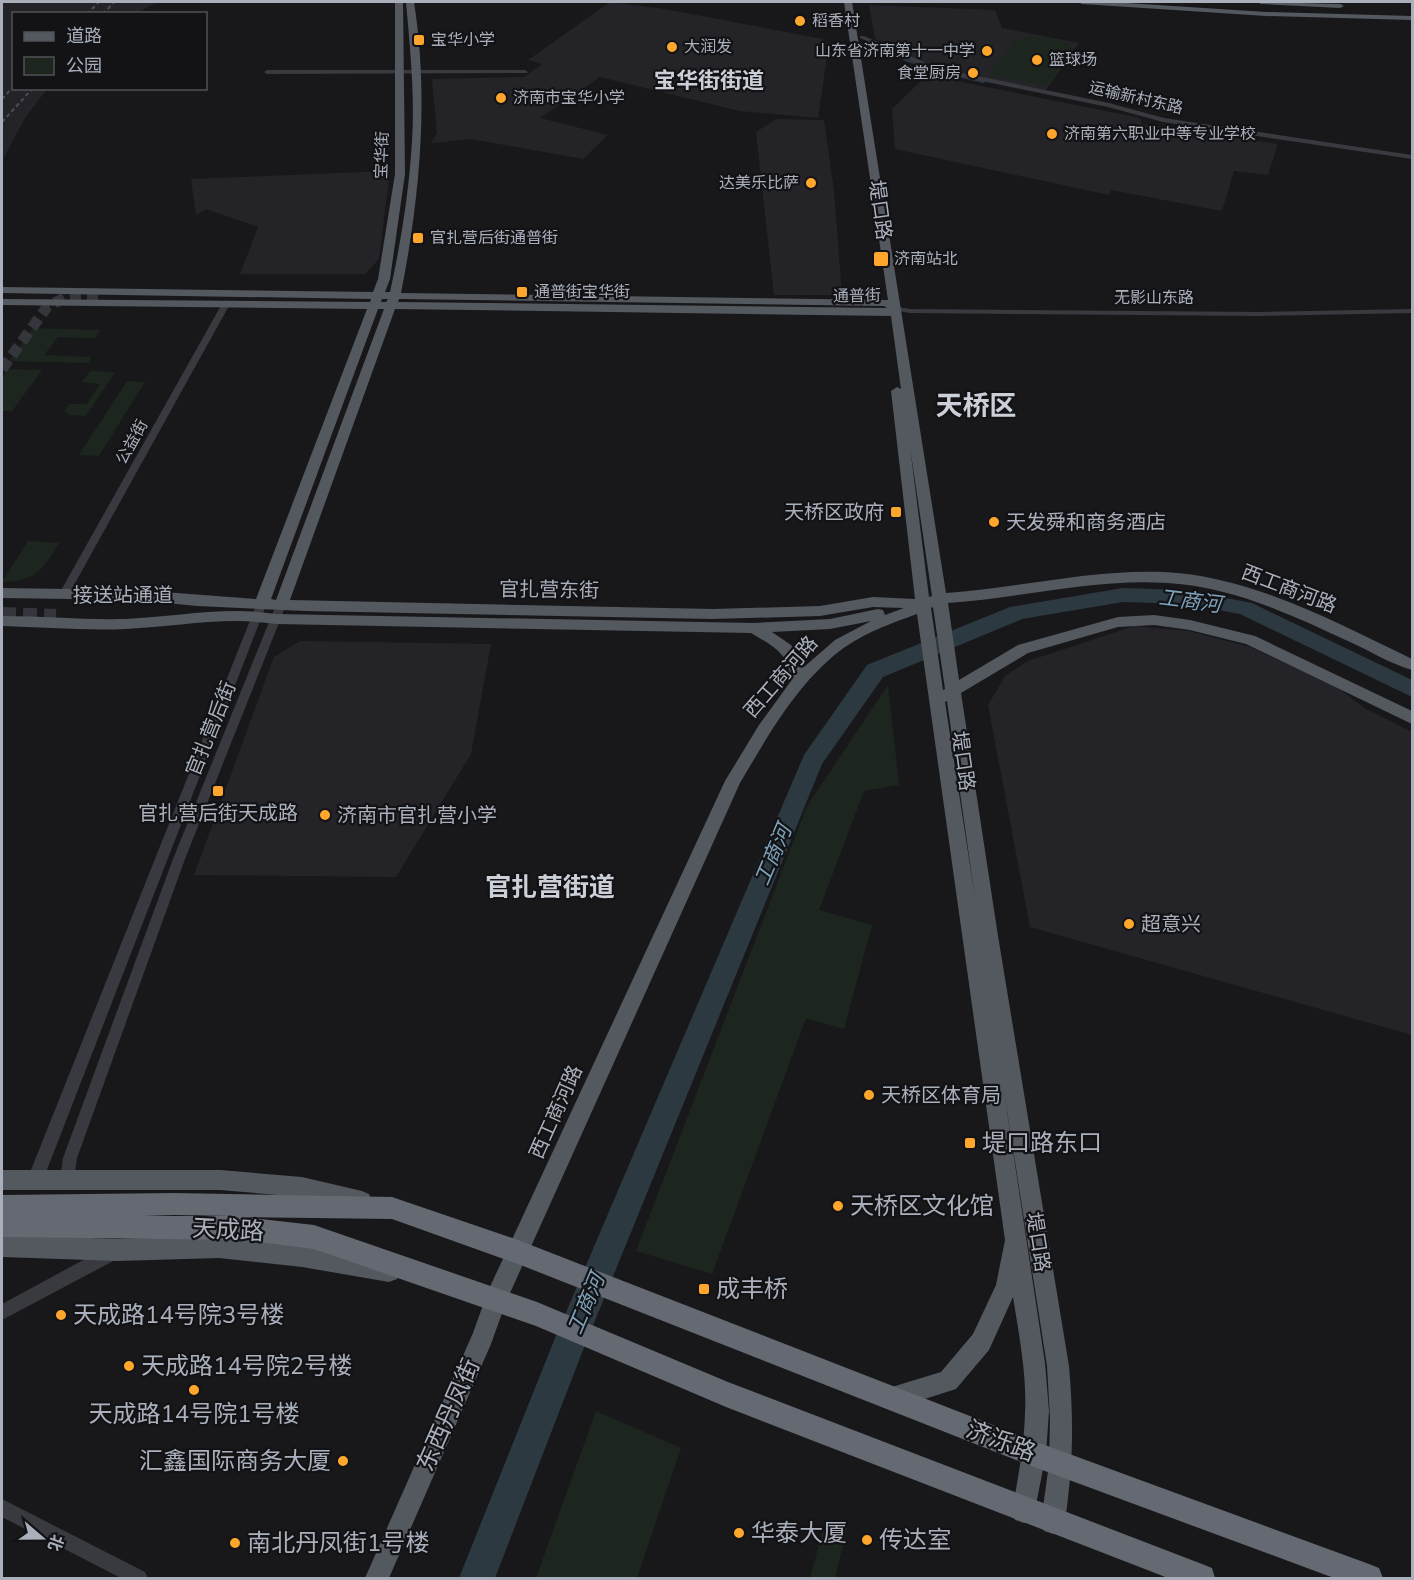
<svg xmlns="http://www.w3.org/2000/svg" width="1414" height="1580" font-family="'Nunito Sans','Noto Sans SC',sans-serif">
  <style>
    .built { fill: #242428 }
    .green { fill: #1d261e }
    .lines { fill: none; stroke-linecap: round; stroke-linejoin: round }
    .stream { stroke: #2c3940; stroke-width: 2 }
    .river { fill: #2c3940; fill-rule: evenodd }
    .major-tunnel-far1 { stroke: #35363b; stroke-width: 11; stroke-dasharray: 11 6; stroke-linecap: butt }
    .major-tunnel { stroke: #35363b; stroke-width: 14; stroke-dasharray: 14 7; stroke-linecap: butt }
    .minor { fill: #393a40; fill-rule: evenodd }
    .major { fill: #54585f; fill-rule: evenodd }
    .highway { fill: #646972; fill-rule: evenodd }
    .rail { stroke: #4b4f55; stroke-width: 2; stroke-dasharray: 4 3; stroke-linecap: butt }
    .poi-dot { fill: #ffa72c; stroke: #131316; stroke-width: 2 }
    .labels { text-anchor: middle; dominant-baseline: central; stroke-width: 4.5; stroke-linejoin: round; paint-order: stroke }
    .far-poi-label { font-size: 16px; fill: #a9b0bc; stroke: #131316; text-anchor: start }
    .far-street-label { font-size: 16px; fill: #a9b0bc; stroke: #131316 }
    .street-label { font-size: 20px; fill: #a9b0bc; stroke: #131316 }
    .poi-label { font-size: 20px; fill: #a9b0bc; stroke: #131316; text-anchor: start }
    .water-label { font-size: 21px; font-style: italic; fill: #7da2ba; stroke: #131316 }
    .far-district-label { font-size: 22px; font-weight: bold; fill: #cbcfd7; stroke: #131316 }
    .near-poi-label { font-size: 24px; fill: #a9b0bc; stroke: #131316; text-anchor: start }
    .near-street-label { font-size: 24px; fill: #a9b0bc; stroke: #131316 }
    .district-label { font-size: 26px; font-weight: bold; fill: #cbcfd7; stroke: #131316 }
    .far-town-label { font-size: 27px; font-weight: bold; fill: #cbcfd7; stroke: #131316 }
  </style>
  <rect width="100%" height="100%" fill="#18181b"/>
  <path class="built" d="M 2,2 L 157,2 L 137,13 L 14,14 L 14,88 L 47,89 L 25,118 L 2,161 Z
    M 610,2 L 665,9 L 823,39 L 828,50 L 818,118 L 740,111 L 600,77 L 540,118 L 608,135 L 583,159 L 471,139 L 431,143 L 437,133 L 432,79 L 524,77 L 542,64 L 528,60 Z
    M 869,5 L 995,10 L 1002,28 L 1079,43 L 1046,90 L 938,69 L 875,39 Z
    M 927,75 L 1140,118 L 1142,124 L 1278,144 L 1268,175 L 1234,171 L 1222,211 L 1111,190 L 1109,195 L 895,149 L 892,109 Z
    M 776,119 L 824,120 L 834,191 L 842,295 L 774,295 L 756,132 Z
    M 390,171 L 379,259 L 365,274 L 240,274 L 258,227 L 206,209 L 196,215 L 191,179 Z
    M 1134,626 L 1189,631 L 1250,647 L 1334,685 L 1366,709 L 1412,732 L 1412,1035 L 1030,927 L 988,705 L 1005,676 L 1028,661 Z
    M 300,641 L 491,644 L 471,754 L 396,877 L 194,875 L 274,657 Z"/>
  <path class="green" d="M 1025,37 C 1038,37 1065,37 1073,49 L 1049,83 L 1044,85 L 996,77 L 990,71 L 1016,40 Z
    M 33,328 L 100,330 L 95,338 L 58,337 L 44,355 L 92,357 L 88,363 L 9,361 Z
    M 8,369 L 42,370 L 12,411 L 2,411 L 2,378 Z
    M 90,371 L 115,372 L 86,416 L 69,415 L 64,411 L 69,404 L 87,404 L 100,384 L 82,382 Z
    M 127,381 L 145,382 L 99,456 L 79,455 Z
    M 28,541 L 59,543 C 43,569 35,582 2,582 Z
    M 888,685 L 899,785 L 864,791 L 819,910 L 872,925 L 844,1029 L 806,1018 L 712,1274 L 636,1251 L 807,806 Z
    M 596,1411 L 681,1448 L 637,1578 L 536,1578 Z
    M 826,1519 L 847,1528 L 835,1578 L 810,1578 Z"/>
  <g class="lines">
    <path class="stream" d="M 888,50 L 903,59 L 936,71
      M 958,76 L 984,82"/>
    <path class="river" d="M 1123,588 L 1185,590 L 1252,603 L 1412,680 L 1412,697 L 1240,614 L 1185,604 L 1123,602 L 1022,619 L 883,677 L 822,764 L 583,1350 L 495,1578 L 459,1578 L 555,1338 L 804,755 L 867,665 L 1010,607 Z"/>
    <path class="major-tunnel-far1" d="M 2,369 L 47,307 L 66,297 L 101,294"/>
    <path class="major-tunnel" d="M 2,614 L 56,616"/>
    <path class="minor" d="M 860,36 L 864,36 L 938,68 L 1109,103 L 1164,118 L 1412,155 L 1412,159 L 1163,122 L 1108,107 L 934,71 L 860,38 Z
      M 525,70 L 528,72 L 527,73 L 267,74 L 264,72 L 267,70 Z
      M 223,302 L 230,304 L 69,594 L 68,597 L 60,597 L 59,594 Z
      M 892,306 L 910,309 L 1260,312 L 1412,309 L 1412,313 L 1260,316 L 910,313 L 892,310 Z
      M 262,599 L 267,603 L 43,1180 L 40,1185 L 35,1187 L 30,1185 L 27,1180 L 257,603 Z
      M 281,601 L 286,605 L 185,859 L 77,1158 L 73,1185 L 68,1187 L 63,1185 L 60,1180 L 63,1158 L 173,859 L 276,605 Z
      M 111,1245 L 117,1247 L 119,1253 L 117,1259 L 2,1320 L 2,1304 Z
      M 2,1499 L 145,1572 L 148,1578 L 121,1578 L 2,1517 Z"/>
    <path class="major" d="M 395,2 L 403,2 L 405,174 L 390,279 L 385,292 L 390,292 C 401,242 409,192 412,141 C 415,95 410,48 406,2 L 414,2 C 429,98 420,197 401,293 L 888,300 L 844,2 L 852,2 L 946,593 C 1019,588 1091,569 1164,572 C 1251,576 1335,622 1412,659 L 1412,670 C 1391,664 1370,651 1350,642 C 1309,623 1267,603 1223,592 C 1131,567 1040,597 948,603 L 959,680 L 1018,645 L 1118,617 L 1154,615 L 1190,620 L 1255,636 L 1412,711 L 1412,724 L 1246,644 L 1190,630 L 1154,625 L 1118,627 L 1028,653 L 961,693 L 998,936 L 1069,1366 C 1074,1423 1073,1465 1065,1522 L 1062,1531 L 1053,1534 L 1044,1531 L 1041,1522 L 1049,1464 L 1050,1418 L 1047,1366 L 1003,1085 L 1045,1363 L 1049,1411 L 1046,1454 L 1033,1520 L 1024,1523 L 1015,1520 L 1012,1511 C 1018,1479 1024,1447 1025,1413 C 1027,1375 1019,1335 1013,1297 L 989,1350 L 956,1389 L 890,1410 L 882,1406 L 878,1398 L 882,1390 L 941,1372 L 973,1334 L 996,1285 L 1005,1240 L 917,614 C 892,623 867,632 845,647 C 799,680 769,734 740,783 L 506,1302 L 491,1344 L 389,1578 L 365,1578 L 473,1333 L 488,1291 L 725,781 L 759,725 L 791,681 C 788,652 774,647 751,633 L 276,624 C 225,616 176,627 126,629 C 85,631 43,627 2,626 L 2,616 C 43,616 84,620 125,619 C 176,617 225,606 276,614 L 754,623 L 830,619 L 878,609 L 883,610 L 885,615 L 904,608 L 873,607 L 820,616 L 713,619 L 305,611 L 197,606 L 137,600 L 2,598 L 2,588 L 137,590 L 256,599 L 367,309 L 2,305 L 2,299 L 370,302 L 371,299 L 2,293 L 2,287 L 373,292 L 378,279 L 395,174 ZM 382,299 L 388,299 L 386,302 L 381,302 ZM 399,299 L 884,306 L 887,308 L 398,302 ZM 378,309 L 384,309 L 276,600 L 271,599 ZM 395,309 L 891,316 L 901,389 L 897,387 L 891,391 L 915,599 L 873,597 L 820,606 L 713,609 L 290,600 ZM 910,447 L 932,596 L 929,597 ZM 933,607 L 945,689 L 943,690 L 931,608 ZM 871,621 L 835,640 L 804,667 L 791,645 L 772,632 L 830,629 ZM 947,701 L 975,898 L 945,702 Z
      M 1078,2 L 1111,2 L 1266,12 L 1412,16 L 1412,20 L 1266,16 L 1082,4 Z
      M 1257,2 L 1340,4 L 1344,6 L 1340,8 L 1261,4 Z
      M 2,1170 L 220,1170 L 302,1177 L 362,1191 L 369,1194 L 372,1201 L 369,1208 L 362,1211 L 302,1197 L 220,1190 L 2,1190 Z
      M 2,1235 L 118,1239 L 219,1236 L 302,1245 L 389,1260 L 397,1263 L 400,1271 L 397,1279 L 389,1282 L 302,1267 L 219,1258 L 118,1261 L 2,1257 Z"/>
    <path class="highway" d="M 174,1193 L 392,1197 L 518,1240 L 1034,1441 L 1369,1564 L 1379,1568 L 1383,1578 L 1334,1578 L 1034,1467 L 518,1264 L 392,1219 L 244,1217 L 314,1225 L 537,1302 L 728,1382 L 1202,1564 L 1212,1568 L 1215,1578 L 1168,1578 L 726,1407 L 536,1326 L 314,1249 L 243,1240 L 2,1237 L 2,1195 ZM 174,1215 L 232,1216 L 144,1216 Z"/>
    <path class="rail" d="M 87,14 L 99,2
      M 103,14 L 114,2
      M 2,99 L 14,86
      M 2,122 L 33,88"/>
  </g>
  <g class="poi-dot">
    <circle cx="800" cy="21" r="6"/>
    <rect x="413" y="34" width="12" height="12" rx="3"/>
    <circle cx="672" cy="47" r="6"/>
    <circle cx="987" cy="51" r="6"/>
    <circle cx="1037" cy="60" r="6"/>
    <circle cx="973" cy="73" r="6"/>
    <circle cx="501" cy="98" r="6"/>
    <circle cx="1052" cy="134" r="6"/>
    <circle cx="811" cy="183" r="6"/>
    <rect x="412" y="232" width="12" height="12" rx="3"/>
    <rect x="873" y="251" width="16" height="16" rx="3"/>
    <rect x="516" y="286" width="12" height="12" rx="3"/>
    <rect x="890" y="506" width="12" height="12" rx="3"/>
    <circle cx="994" cy="522" r="6"/>
    <rect x="212" y="785" width="12" height="12" rx="3"/>
    <circle cx="325" cy="815" r="6"/>
    <circle cx="1129" cy="924" r="6"/>
    <circle cx="869" cy="1095" r="6"/>
    <rect x="964" y="1137" width="12" height="12" rx="3"/>
    <circle cx="838" cy="1206" r="6"/>
    <rect x="698" y="1283" width="12" height="12" rx="3"/>
    <circle cx="61" cy="1315" r="6"/>
    <circle cx="129" cy="1366" r="6"/>
    <circle cx="194" cy="1390" r="6"/>
    <circle cx="343" cy="1461" r="6"/>
    <circle cx="739" cy="1533" r="6"/>
    <circle cx="867" cy="1540" r="6"/>
    <circle cx="235" cy="1543" r="6"/>
  </g>
  <g class="labels">
    <g class="far-poi-label">
      <text x="812" y="21">稻香村</text>
      <text x="431" y="40">宝华小学</text>
      <text x="684" y="47">大润发</text>
      <text x="975" y="51" text-anchor="end">山东省济南第十一中学</text>
      <text x="1049" y="60">篮球场</text>
      <text x="961" y="73" text-anchor="end">食堂厨房</text>
      <text x="513" y="98">济南市宝华小学</text>
      <text x="1064" y="134">济南第六职业中等专业学校</text>
      <text x="799" y="183" text-anchor="end">达美乐比萨</text>
      <text x="430" y="238">官扎营后街通普街</text>
      <text x="894" y="259">济南站北</text>
      <text x="534" y="292">通普街宝华街</text>
    </g>
    <g class="far-street-label">
      <text transform="translate(1136 98) rotate(13)">运输新村东路</text>
      <text transform="translate(382 155) rotate(-88)">宝华街</text>
      <text transform="translate(857 296) rotate(-1)">通普街</text>
      <text x="1154" y="298">无影山东路</text>
      <text transform="translate(132 442) rotate(-61)">公益街</text>
    </g>
    <g class="street-label">
      <text transform="translate(880 210) rotate(82)">堤口路</text>
      <text transform="translate(1289 589) rotate(21)">西工商河路</text>
      <text transform="translate(549 590) rotate(1)">官扎营东街</text>
      <text x="123" y="595">接送站通道</text>
      <text transform="translate(781 677) rotate(-49)">西工商河路</text>
      <text transform="translate(211 729) rotate(-68)">官扎营后街</text>
      <text transform="translate(963 761) rotate(82)">堤口路</text>
      <text transform="translate(556 1112) rotate(-66)">西工商河路</text>
      <text transform="translate(1038 1242) rotate(81)">堤口路</text>
    </g>
    <g class="poi-label">
      <text x="884" y="512" text-anchor="end">天桥区政府</text>
      <text x="1006" y="522">天发舜和商务酒店</text>
      <text x="218" y="813" text-anchor="middle">官扎营后街天成路</text>
      <text x="337" y="815">济南市官扎营小学</text>
      <text x="1141" y="924">超意兴</text>
      <text x="881" y="1095">天桥区体育局</text>
    </g>
    <g class="water-label">
      <text transform="translate(1190 601) rotate(7)">工商河</text>
      <text transform="translate(773 855) rotate(-67)">工商河</text>
      <text transform="translate(586 1304) rotate(-67)">工商河</text>
    </g>
    <g class="far-district-label">
      <text x="709" y="81">宝华街街道</text>
    </g>
    <g class="near-poi-label">
      <text x="982" y="1143">堤口路东口</text>
      <text x="850" y="1206">天桥区文化馆</text>
      <text x="716" y="1289">成丰桥</text>
      <text x="73" y="1315">天成路14号院3号楼</text>
      <text x="141" y="1366">天成路14号院2号楼</text>
      <text x="194" y="1414" text-anchor="middle">天成路14号院1号楼</text>
      <text x="331" y="1461" text-anchor="end">汇鑫国际商务大厦</text>
      <text x="751" y="1533">华泰大厦</text>
      <text x="879" y="1540">传达室</text>
      <text x="247" y="1543">南北丹凤街1号楼</text>
    </g>
    <g class="near-street-label">
      <text transform="translate(228 1230) rotate(3)">天成路</text>
      <text transform="translate(448 1415) rotate(-66)">东西丹凤街</text>
      <text transform="translate(1001 1441) rotate(21)">济泺路</text>
    </g>
    <g class="district-label">
      <text x="550" y="887">官扎营街道</text>
    </g>
    <g class="far-town-label">
      <text x="976" y="406">天桥区</text>
    </g>
  </g>
  <rect width="1414" height="1580" fill="none" stroke="#a9b0bc" stroke-width="6"/>
  <rect x="12" y="12" width="195" height="78" fill="#131316" stroke="#4f5258" stroke-width="1.5"/>
  <rect x="24" y="32" width="30" height="9" fill="#54585f" stroke="#4f5258" stroke-width="1.5"/>
  <text x="66" y="42" font-size="18" fill="#a9b0bc">道路</text>
  <rect x="24" y="57" width="30" height="18" fill="#1d261e" stroke="#4f5258" stroke-width="1.5"/>
  <text x="66" y="72" font-size="18" fill="#a9b0bc">公园</text>
  <g transform="translate(42 1538) rotate(110)" stroke="#131316" stroke-width="4.5" paint-order="stroke">
  <path d="M0-4.5L10 22L0 15L-10 22Z" fill="#a9b0bc"/>
  <text y="-9" font-size="16" font-weight="bold" text-anchor="middle" fill="#a9b0bc">北</text>
  </g>
</svg>
